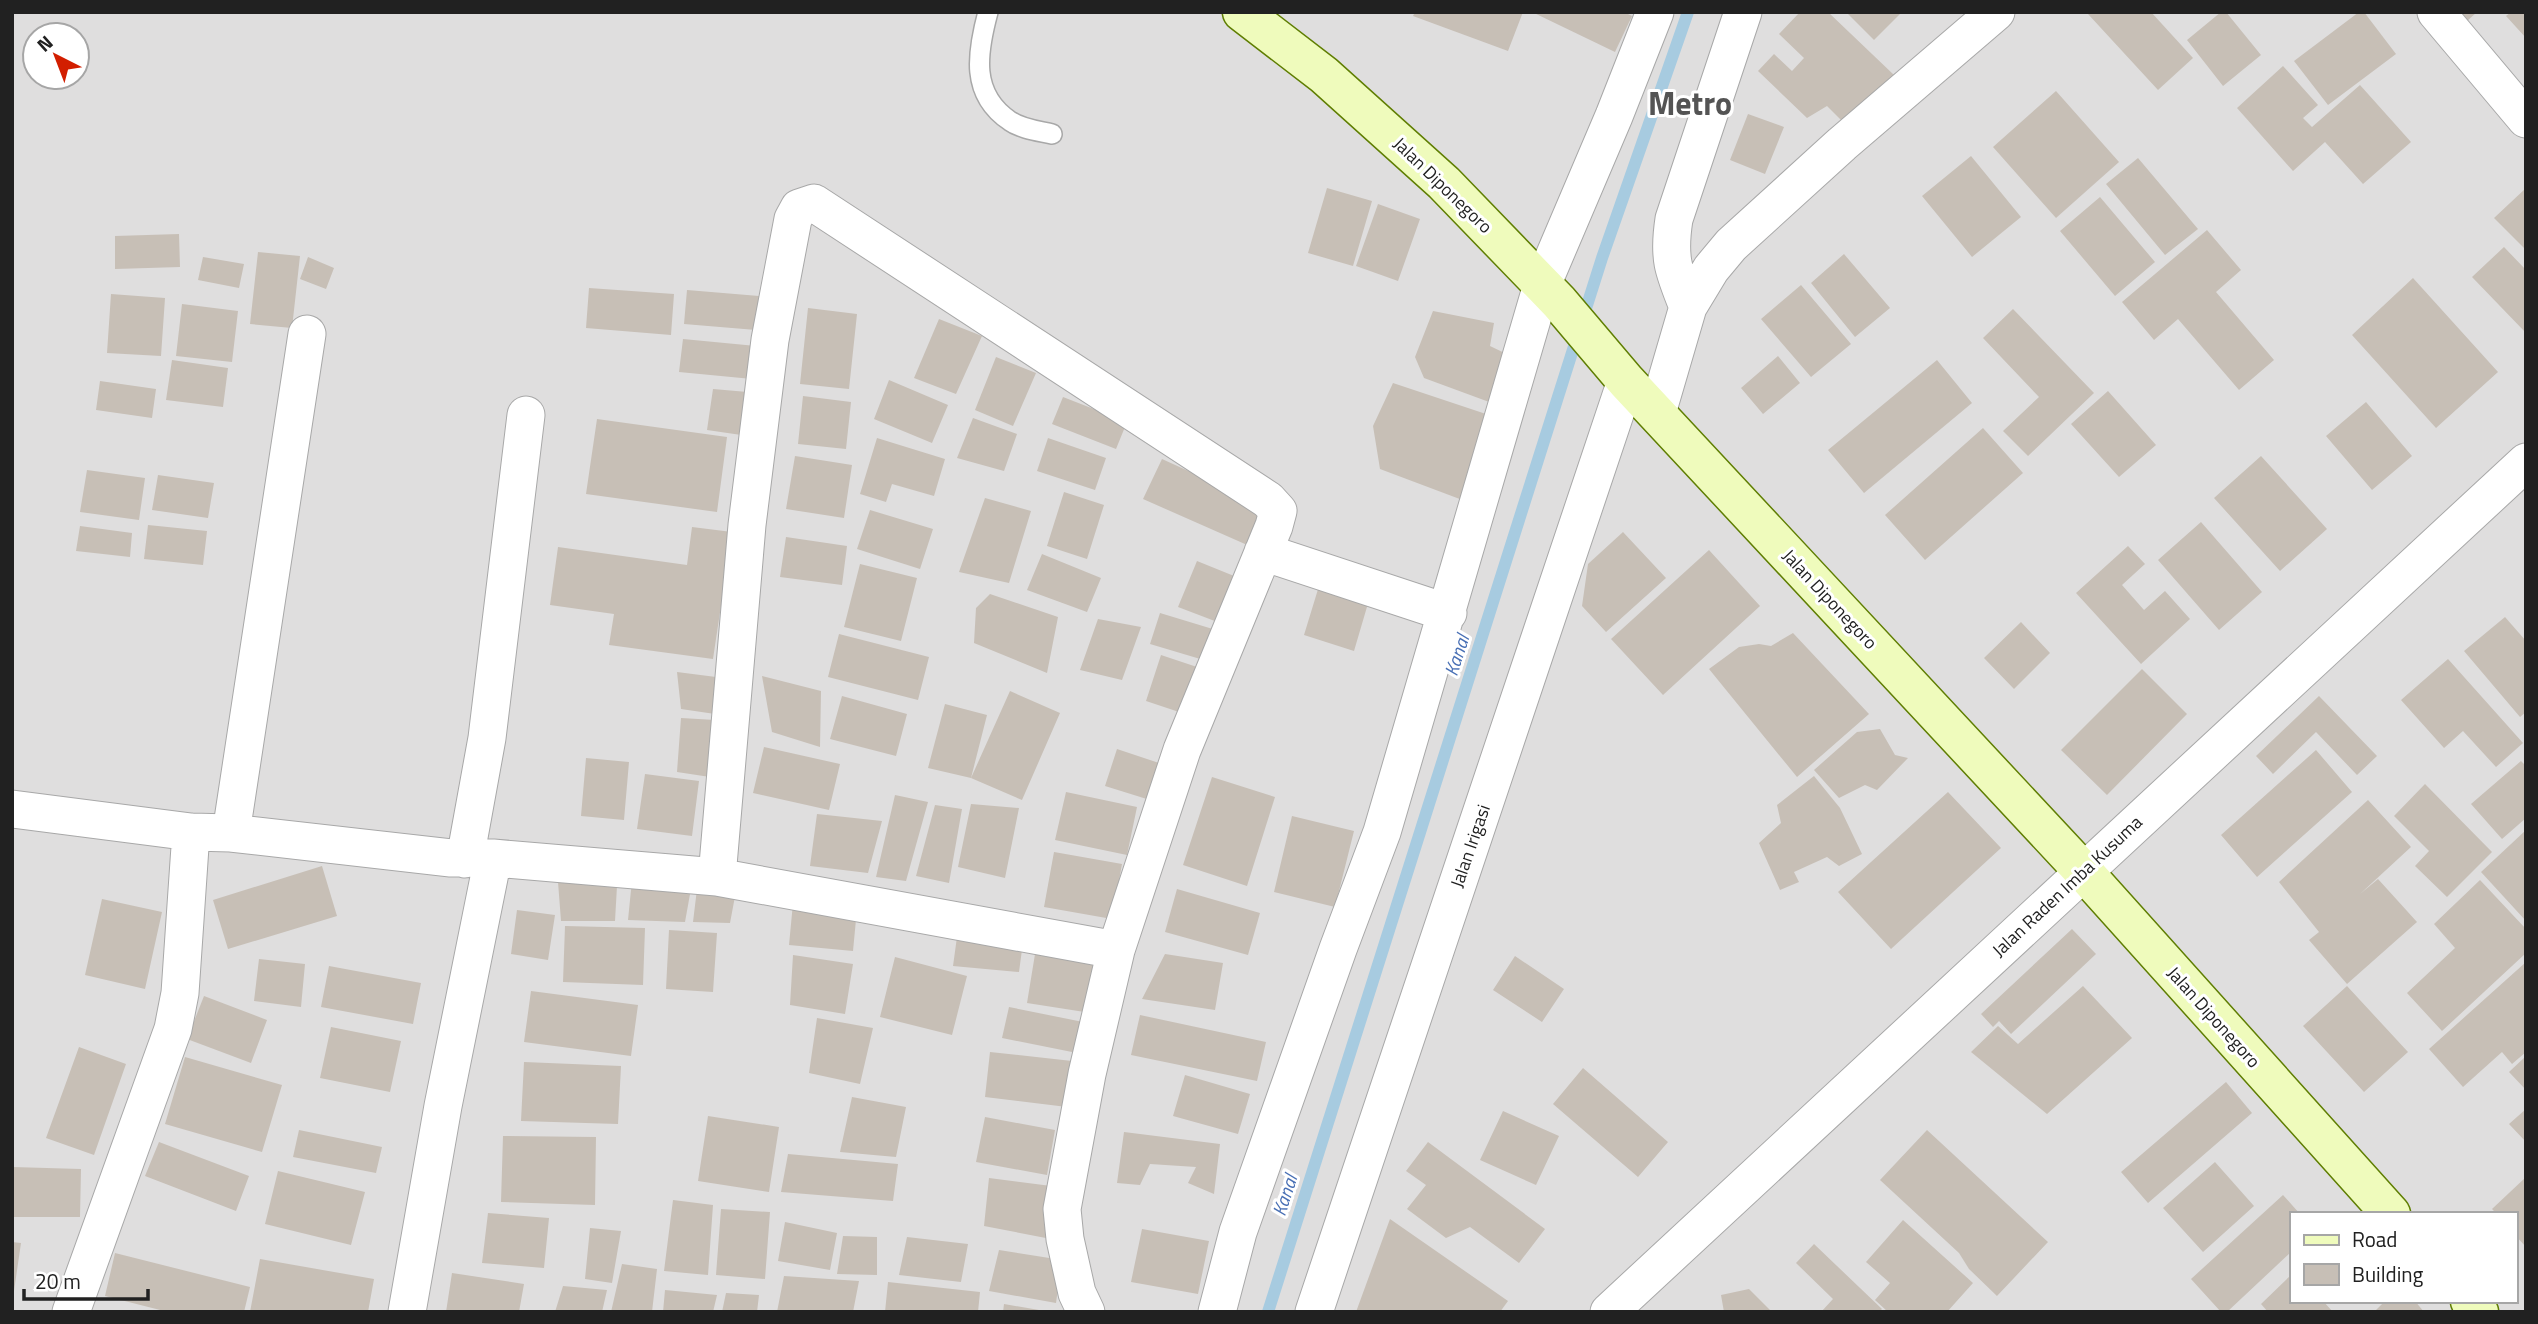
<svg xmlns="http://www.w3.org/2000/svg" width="2538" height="1324" font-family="'Titillium Web',sans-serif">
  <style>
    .residential { fill: #dfdede; fill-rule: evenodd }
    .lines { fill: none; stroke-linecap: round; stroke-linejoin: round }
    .stream { stroke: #a7cbe0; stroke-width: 12 }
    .building { fill: #c7bfb6 }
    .lane-casing { stroke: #a8a8a8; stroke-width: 22 }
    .street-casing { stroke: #a8a8a8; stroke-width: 39 }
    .secondary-casing { stroke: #5f7e02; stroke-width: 41 }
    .lane { stroke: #fff; stroke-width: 19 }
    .street { stroke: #fff; stroke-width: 37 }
    .secondary { stroke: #effbbc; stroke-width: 38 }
    .labels { text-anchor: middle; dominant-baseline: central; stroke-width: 6; stroke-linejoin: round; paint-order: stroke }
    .street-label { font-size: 18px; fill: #212121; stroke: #fff }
    .water-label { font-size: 19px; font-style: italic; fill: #4970b5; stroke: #fff }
    .town-label { font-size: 32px; font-weight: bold; fill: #545454; stroke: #fff }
  </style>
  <rect width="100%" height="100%" fill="#f2f0e8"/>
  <path class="residential" d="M 12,12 L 2526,12 L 2526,1312 L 12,1312 ZM 35,35 L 77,35 L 77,77 L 35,77 ZM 2291,1214 L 2515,1214 L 2515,1301 L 2291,1301 Z"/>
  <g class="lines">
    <path class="stream" d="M 1268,1312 L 1602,258 L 1688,12"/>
  </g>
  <path class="building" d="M 1415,12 L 1523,12 L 1508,51 L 1413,16 Z
    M 1532,12 L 1624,12 L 1632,16 L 1615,52 Z
    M 1800,12 L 1828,12 L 1894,75 L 1846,125 L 1827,106 L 1807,118 L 1758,71 L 1774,54 L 1792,71 L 1804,58 L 1779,34 Z
    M 1846,12 L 1902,12 L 1874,40 Z
    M 2089,12 L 2151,12 L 2193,58 L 2158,90 L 2088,14 Z
    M 2221,12 L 2226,12 L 2261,55 L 2223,86 L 2187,40 Z
    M 2359,12 L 2364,12 L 2396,54 L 2328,105 L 2294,61 Z
    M 2457,12 L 2477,12 L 2466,22 Z
    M 2511,12 L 2526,12 L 2526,38 L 2506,16 Z
    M 2283,66 L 2318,105 L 2303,118 L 2312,127 L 2360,85 L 2411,142 L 2363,184 L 2325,142 L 2293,171 L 2237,108 Z
    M 2056,91 L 2119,162 L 2056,218 L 1993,147 Z
    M 1748,114 L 1784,127 L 1765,174 L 1730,160 Z
    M 1971,156 L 2021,217 L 1972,257 L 1922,196 Z
    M 2138,158 L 2198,229 L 2165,255 L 2106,184 Z
    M 1327,188 L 1372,201 L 1353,266 L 1308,253 Z
    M 2526,188 L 2526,250 L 2494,218 Z
    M 2100,197 L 2155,262 L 2115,296 L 2060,231 Z
    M 1378,204 L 1420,219 L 1398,281 L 1356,266 Z
    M 2207,230 L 2241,270 L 2216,292 L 2274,360 L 2239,390 L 2178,319 L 2154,340 L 2122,302 Z
    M 179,234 L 180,267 L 115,269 L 115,236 Z
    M 2504,247 L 2526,270 L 2526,333 L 2472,277 Z
    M 258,252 L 300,256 L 292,328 L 250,324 Z
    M 1844,254 L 1890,308 L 1855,337 L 1811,283 Z
    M 203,257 L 244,264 L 239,288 L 198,280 Z
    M 308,257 L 334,268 L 326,289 L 300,279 Z
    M 2413,278 L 2498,372 L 2436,428 L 2352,335 Z
    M 1801,285 L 1851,344 L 1811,377 L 1761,319 Z
    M 589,288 L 674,294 L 671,335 L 586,328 Z
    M 687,290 L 759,296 L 756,330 L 684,324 Z
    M 111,294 L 165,298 L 161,356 L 107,353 Z
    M 182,304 L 238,311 L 232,362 L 176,356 Z
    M 808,308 L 857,314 L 849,389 L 800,384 Z
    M 2013,309 L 2094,393 L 2028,456 L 2003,431 L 2039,397 L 1983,338 Z
    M 1433,311 L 1494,323 L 1490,346 L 1515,358 L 1500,406 L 1424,378 L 1415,357 Z
    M 939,319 L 982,336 L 956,394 L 914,378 Z
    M 683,339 L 756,346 L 752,379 L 679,372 Z
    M 1778,356 L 1800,383 L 1763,414 L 1741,388 Z
    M 996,357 L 1036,373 L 1013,426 L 975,410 Z
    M 172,360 L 228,368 L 223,407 L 166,400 Z
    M 1937,360 L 1972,403 L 1864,493 L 1828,450 Z
    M 889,380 L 948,405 L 932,443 L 874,419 Z
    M 100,381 L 156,389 L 152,418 L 96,410 Z
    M 1393,383 L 1498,418 L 1473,504 L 1380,469 L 1373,426 Z
    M 713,389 L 759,393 L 755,437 L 707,430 Z
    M 2108,391 L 2156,445 L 2119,477 L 2071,424 Z
    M 803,396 L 851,402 L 846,449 L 798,444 Z
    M 1063,397 L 1127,422 L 1116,449 L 1052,424 Z
    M 2366,402 L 2412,456 L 2372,490 L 2326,436 Z
    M 973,418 L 1017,434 L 1004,471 L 957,458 Z
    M 597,419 L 727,437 L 717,512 L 586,494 Z
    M 1983,428 L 2023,473 L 1925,560 L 1885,515 Z
    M 877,438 L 945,459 L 934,496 L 892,484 L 886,502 L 860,494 Z
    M 1048,438 L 1106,458 L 1095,490 L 1037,471 Z
    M 795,456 L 852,465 L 844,518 L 786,509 Z
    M 2261,456 L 2327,529 L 2280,571 L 2214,498 Z
    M 1162,459 L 1272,509 L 1254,548 L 1143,499 Z
    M 87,470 L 145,478 L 139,520 L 80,512 Z
    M 158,475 L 214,483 L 208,518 L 152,510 Z
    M 1064,492 L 1104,505 L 1087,559 L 1047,546 Z
    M 985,498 L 1031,511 L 1009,583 L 959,572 Z
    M 870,510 L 933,529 L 920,569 L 857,549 Z
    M 2201,522 L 2262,592 L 2219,630 L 2158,560 Z
    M 148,525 L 207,531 L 203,565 L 144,559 Z
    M 80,526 L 132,533 L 130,557 L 76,551 Z
    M 692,527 L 732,532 L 713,659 L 609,645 L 614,614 L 550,605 L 558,547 L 687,565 Z
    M 1623,532 L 1666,578 L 1606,632 L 1582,606 L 1588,564 Z
    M 786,537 L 847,546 L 842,585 L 780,577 Z
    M 2128,546 L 2145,564 L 2122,585 L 2144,610 L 2165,591 L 2190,619 L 2141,664 L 2076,593 Z
    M 1709,550 L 1760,606 L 1663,695 L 1611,639 Z
    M 1042,554 L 1101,578 L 1087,612 L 1027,590 Z
    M 1197,561 L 1239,578 L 1220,623 L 1178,607 Z
    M 860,564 L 917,578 L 901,641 L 844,627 Z
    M 1319,586 L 1369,600 L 1354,651 L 1304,635 Z
    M 990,594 L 1058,617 L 1047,673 L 974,643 L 976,608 Z
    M 1160,613 L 1216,630 L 1207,661 L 1150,644 Z
    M 2505,617 L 2526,641 L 2526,712 L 2520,717 L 2464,651 Z
    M 1098,619 L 1141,627 L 1122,680 L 1080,670 Z
    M 2021,622 L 2050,653 L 2014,689 L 1984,658 Z
    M 1793,633 L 1869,714 L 1797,777 L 1709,669 L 1739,647 L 1759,644 L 1771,646 Z
    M 839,634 L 929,657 L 918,700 L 828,677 Z
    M 1161,655 L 1200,668 L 1185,714 L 1146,701 Z
    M 2448,659 L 2523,743 L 2496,767 L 2463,731 L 2444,748 L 2401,700 Z
    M 2142,669 L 2187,714 L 2107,795 L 2061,750 Z
    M 677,672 L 716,677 L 715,714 L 681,709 Z
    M 762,676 L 821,691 L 820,747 L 772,732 Z
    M 1010,691 L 1060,713 L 1022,800 L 971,778 L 928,768 L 945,704 L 987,715 L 971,778 Z
    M 842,696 L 907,714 L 896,756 L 830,739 Z
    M 2319,696 L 2377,756 L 2357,775 L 2316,732 L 2273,774 L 2256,756 Z
    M 681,718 L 715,720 L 710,777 L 677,772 Z
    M 1880,729 L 1895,755 L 1908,758 L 1877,790 L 1865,785 L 1839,798 L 1814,770 L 1857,732 Z
    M 764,747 L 840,764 L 829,810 L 753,793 Z
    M 1117,749 L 1162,764 L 1150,800 L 1105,786 Z
    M 2316,750 L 2352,792 L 2257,877 L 2221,835 Z
    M 586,758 L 629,762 L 624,820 L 581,816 Z
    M 2521,761 L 2526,766 L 2526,818 L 2502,839 L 2471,804 Z
    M 645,774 L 699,781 L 692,836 L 637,829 Z
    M 1814,776 L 1840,808 L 1862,854 L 1839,866 L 1827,857 L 1794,872 L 1799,882 L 1780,890 L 1759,843 L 1781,823 L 1777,805 Z
    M 1212,777 L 1275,797 L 1247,886 L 1183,865 Z
    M 2425,784 L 2492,852 L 2447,897 L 2415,866 L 2429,851 L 2394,816 Z
    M 1066,792 L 1137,807 L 1127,855 L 1055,840 Z
    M 1948,792 L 2001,848 L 1891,949 L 1838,892 Z
    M 895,795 L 928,802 L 906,881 L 876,877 Z
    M 2368,800 L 2411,847 L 2360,894 L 2378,879 L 2417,922 L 2347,984 L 2309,940 L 2319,932 L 2279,882 Z
    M 971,804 L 1019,808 L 1005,878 L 958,867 Z
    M 935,805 L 962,809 L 949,883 L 916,876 Z
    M 817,814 L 882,821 L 868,873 L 810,866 Z
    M 1292,816 L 1354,831 L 1335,907 L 1274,892 Z
    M 2526,830 L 2526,921 L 2481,872 Z
    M 1054,852 L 1122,864 L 1112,919 L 1044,907 Z
    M 322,866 L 337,916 L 228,949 L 213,900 Z
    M 632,880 L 692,883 L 685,922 L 628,920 Z
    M 2480,880 L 2526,929 L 2526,953 L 2442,1031 L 2407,993 L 2455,948 L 2434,924 Z
    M 558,882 L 617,886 L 615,921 L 561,921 Z
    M 697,889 L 736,891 L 730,923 L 693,922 Z
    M 1177,889 L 1260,913 L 1248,955 L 1165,932 Z
    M 102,899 L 162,912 L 145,989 L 85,975 Z
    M 793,903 L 857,909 L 853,951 L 789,945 Z
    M 517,910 L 555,915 L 548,960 L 511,954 Z
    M 565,926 L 645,928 L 643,985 L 563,982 Z
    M 2072,929 L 2096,954 L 2011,1034 L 1999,1021 L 1993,1027 L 1981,1014 Z
    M 669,930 L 717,933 L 713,992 L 666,989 Z
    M 957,937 L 1023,942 L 1019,972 L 953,966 Z
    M 1036,948 L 1106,957 L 1091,1013 L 1027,1003 Z
    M 1165,954 L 1223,963 L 1215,1010 L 1142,999 Z
    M 793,955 L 853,964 L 845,1014 L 790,1005 Z
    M 1515,956 L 1564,989 L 1542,1022 L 1493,990 Z
    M 895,957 L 967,976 L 952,1035 L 880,1017 Z
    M 259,959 L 305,964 L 301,1007 L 254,1001 Z
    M 2526,962 L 2526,1052 L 2512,1064 L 2502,1052 L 2463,1087 L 2429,1049 Z
    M 329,966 L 421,983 L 413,1024 L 321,1007 Z
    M 2083,986 L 2132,1038 L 2047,1114 L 1971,1052 L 1998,1026 L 2018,1044 Z
    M 2347,986 L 2408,1052 L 2364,1092 L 2303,1026 Z
    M 531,991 L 638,1005 L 631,1056 L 524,1042 Z
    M 204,996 L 267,1020 L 251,1063 L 187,1039 Z
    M 1009,1007 L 1083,1022 L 1077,1053 L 1002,1038 Z
    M 1140,1015 L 1266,1042 L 1257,1081 L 1131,1055 Z
    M 817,1018 L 873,1028 L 860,1084 L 809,1073 Z
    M 331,1027 L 401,1041 L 390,1092 L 320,1078 Z
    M 79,1047 L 126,1064 L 94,1155 L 46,1138 Z
    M 990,1052 L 1072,1061 L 1067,1107 L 985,1097 Z
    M 2526,1056 L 2526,1090 L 2509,1072 Z
    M 185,1057 L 282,1085 L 262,1152 L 165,1124 Z
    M 524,1062 L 621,1066 L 618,1124 L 521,1121 Z
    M 1583,1068 L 1668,1142 L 1638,1177 L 1553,1104 Z
    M 1185,1075 L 1250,1094 L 1238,1134 L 1173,1116 Z
    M 2226,1082 L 2252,1113 L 2148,1203 L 2121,1172 Z
    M 852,1097 L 906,1107 L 896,1157 L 840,1152 Z
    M 2526,1109 L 2526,1142 L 2509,1124 Z
    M 1503,1111 L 1559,1136 L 1536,1185 L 1480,1160 Z
    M 708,1116 L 779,1127 L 769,1192 L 698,1181 Z
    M 985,1117 L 1055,1130 L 1047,1175 L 976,1162 Z
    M 299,1130 L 382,1147 L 376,1173 L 293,1157 Z
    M 1927,1130 L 2048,1242 L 1997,1296 L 1969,1269 L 1959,1253 L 1880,1180 Z
    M 1124,1132 L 1220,1144 L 1214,1194 L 1188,1183 L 1196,1167 L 1150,1164 L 1140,1185 L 1117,1183 Z
    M 503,1136 L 596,1137 L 595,1205 L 501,1202 Z
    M 159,1142 L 249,1176 L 236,1211 L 145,1176 Z
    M 1428,1142 L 1545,1229 L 1519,1263 L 1470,1227 L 1446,1238 L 1407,1209 L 1426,1185 L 1406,1171 Z
    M 788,1154 L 898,1164 L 893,1201 L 781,1192 Z
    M 2215,1162 L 2254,1206 L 2203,1252 L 2163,1208 Z
    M 12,1167 L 81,1169 L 80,1217 L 12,1217 Z
    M 278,1171 L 365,1192 L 351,1245 L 265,1224 Z
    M 2526,1177 L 2526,1247 L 2515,1235 L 2515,1214 L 2497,1214 L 2492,1209 Z
    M 989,1178 L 1059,1187 L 1051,1239 L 984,1226 Z
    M 2283,1195 L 2300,1214 L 2291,1214 L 2291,1252 L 2227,1312 L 2221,1312 L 2191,1279 Z
    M 673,1200 L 713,1205 L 708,1275 L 664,1271 Z
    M 721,1209 L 770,1212 L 765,1279 L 716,1275 Z
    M 488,1213 L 549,1218 L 544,1268 L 482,1263 Z
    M 1390,1219 L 1508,1301 L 1500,1312 L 1356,1312 Z
    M 1903,1220 L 1973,1283 L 1947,1312 L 1888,1312 L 1875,1300 L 1890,1283 L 1866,1262 Z
    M 785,1222 L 837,1233 L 830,1270 L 778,1261 Z
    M 590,1228 L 621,1231 L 612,1283 L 585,1279 Z
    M 1142,1229 L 1209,1241 L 1198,1294 L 1131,1282 Z
    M 843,1236 L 877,1237 L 877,1275 L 837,1274 Z
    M 907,1237 L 968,1244 L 961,1282 L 899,1275 Z
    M 12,1242 L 21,1243 L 14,1291 L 12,1291 Z
    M 1814,1244 L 1882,1309 L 1879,1312 L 1821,1312 L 1833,1299 L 1796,1263 Z
    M 999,1250 L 1062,1260 L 1056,1303 L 989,1291 Z
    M 115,1253 L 250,1287 L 244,1312 L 168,1312 L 105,1296 Z
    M 260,1259 L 374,1279 L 368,1312 L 250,1312 Z
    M 622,1264 L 657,1269 L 652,1312 L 611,1312 Z
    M 452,1273 L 524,1284 L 519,1312 L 446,1312 Z
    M 2291,1275 L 2291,1301 L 2323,1301 L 2333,1312 L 2268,1312 L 2261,1304 Z
    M 784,1276 L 859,1281 L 853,1312 L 777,1312 Z
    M 888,1282 L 980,1292 L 978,1312 L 885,1312 Z
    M 563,1286 L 607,1290 L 602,1312 L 555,1312 Z
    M 1749,1289 L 1772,1312 L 1724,1312 L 1721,1295 Z
    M 665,1290 L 717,1295 L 713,1312 L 663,1312 Z
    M 726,1293 L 759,1295 L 757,1312 L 722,1312 Z
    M 2385,1301 L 2415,1301 L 2424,1312 L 2374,1312 Z
    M 1004,1304 L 1039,1310 L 1039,1312 L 1003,1312 Z"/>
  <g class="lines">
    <defs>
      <path id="lane" d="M 988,12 C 977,53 970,94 1010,121 C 1021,129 1039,131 1052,134"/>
      <path id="street" d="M 2436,12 L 2526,119
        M 1688,307 C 1673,270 1668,258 1674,219 L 1743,12
        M 1657,413 L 1688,307 L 1711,269 L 1731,245 L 1842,144 L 1996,12
        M 1263,552 L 1448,613
        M 12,809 L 191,832 L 231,833 L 451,858 L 493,858 L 717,877 L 1116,950
        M 231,833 L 307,334
        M 465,859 L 487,738 L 526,415
        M 717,877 L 747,525 L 770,340 L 793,219 L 799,208 L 814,203 L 1268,500 L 1278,511 L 1274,526 L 1182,750 L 1116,950 L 1087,1074 L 1062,1209 L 1065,1239 L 1077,1293 L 1086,1312
        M 71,1312 L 173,1029 L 180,993 L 191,832
        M 407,1312 L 443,1106 L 493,858
        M 1217,1312 L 1238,1232 L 1338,949 L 1382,832 L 1542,285 L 1614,116 L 1655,12
        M 1314,1312 L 1626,381
        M 1609,1312 L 2526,462"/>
      <path id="secondary" d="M 1242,12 L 1324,75 L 1444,183 L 1559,302 L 1626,381 L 2083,871 L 2391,1214
        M 2470,1301 L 2479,1312"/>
    </defs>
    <use href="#lane" class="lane-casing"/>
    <use href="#street" class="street-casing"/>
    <use href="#secondary" class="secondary-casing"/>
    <use href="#lane" class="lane"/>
    <use href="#street" class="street"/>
    <use href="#secondary" class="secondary"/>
  </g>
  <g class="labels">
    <g class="street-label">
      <text transform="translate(1443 185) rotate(44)">Jalan Diponegoro</text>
      <text transform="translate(1830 599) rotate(47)">Jalan Diponegoro</text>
      <text transform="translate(1470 846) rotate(-71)">Jalan Irigasi</text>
      <text transform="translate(2067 886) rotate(-43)">Jalan Raden Imba Kusuma</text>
      <text transform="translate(2214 1017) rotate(48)">Jalan Diponegoro</text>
    </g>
    <g class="water-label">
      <text transform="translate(1456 655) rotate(-72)">Kanal</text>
      <text transform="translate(1284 1195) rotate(-72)">Kanal</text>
    </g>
    <g class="town-label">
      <text x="1690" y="103">Metro</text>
    </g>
  </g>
  <rect width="2538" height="1324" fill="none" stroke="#212121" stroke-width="28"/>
  <rect x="2290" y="1212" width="228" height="91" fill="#ffffff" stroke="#a6a6a6" stroke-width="2"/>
  <rect x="2304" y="1235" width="35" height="10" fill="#effbbc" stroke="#a6a6a6" stroke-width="2"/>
  <text x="2352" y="1247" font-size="21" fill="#212121">Road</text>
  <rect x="2304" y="1264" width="35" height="21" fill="#c7bfb6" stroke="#a6a6a6" stroke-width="2"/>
  <text x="2352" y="1282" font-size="21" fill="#212121">Building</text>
  <g transform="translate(56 56) rotate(318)"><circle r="33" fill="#ffffff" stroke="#a6a6a6" stroke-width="2"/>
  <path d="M0-5L12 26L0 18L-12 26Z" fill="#d21e00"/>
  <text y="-10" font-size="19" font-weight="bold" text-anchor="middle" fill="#212121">N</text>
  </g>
  <path d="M24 1289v10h124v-10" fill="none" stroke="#212121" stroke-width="3.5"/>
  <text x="35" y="1289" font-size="21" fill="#212121" stroke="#ffffff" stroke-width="5" paint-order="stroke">20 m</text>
</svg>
